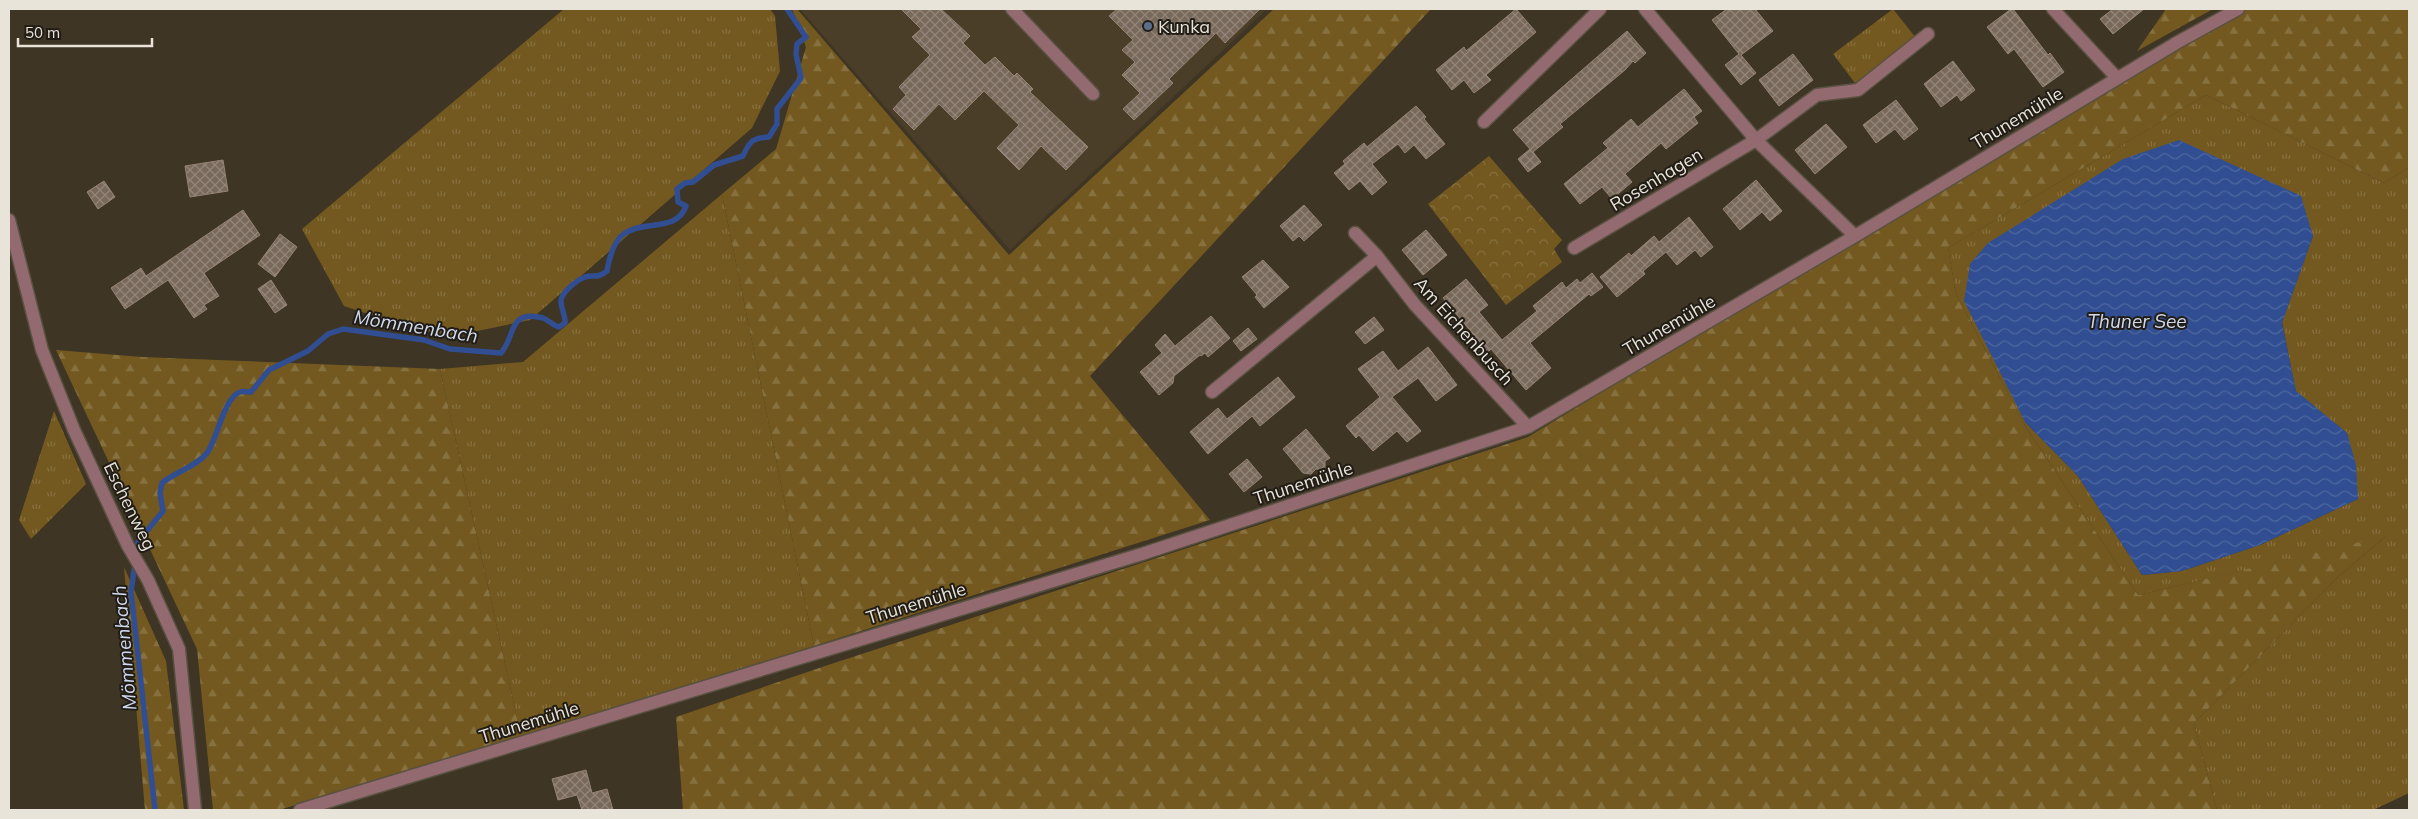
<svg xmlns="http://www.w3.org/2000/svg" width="2418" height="819" font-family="Mulish,sans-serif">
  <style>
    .built { fill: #4a3e28 }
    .grass { fill: url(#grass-tufts); fill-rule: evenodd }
    .forest { fill: url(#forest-firs) }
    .park { fill: url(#park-crowns) }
    .water { fill: url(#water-waves) }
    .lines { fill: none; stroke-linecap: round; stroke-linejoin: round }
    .stream { stroke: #304e91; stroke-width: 5.5 }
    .building { fill: url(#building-cross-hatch); stroke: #958475 }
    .minor-casing { stroke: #595141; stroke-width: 15 }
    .minor { stroke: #926a6f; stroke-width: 12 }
    .service-dot { fill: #5c6f8a; stroke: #211d16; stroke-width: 2 }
    .labels { text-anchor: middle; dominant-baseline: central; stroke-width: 4; stroke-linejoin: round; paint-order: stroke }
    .poi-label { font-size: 18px; fill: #e9e4d9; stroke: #211d16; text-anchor: start }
    .street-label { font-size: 18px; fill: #e9e4d9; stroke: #211d16 }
    .water-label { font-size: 19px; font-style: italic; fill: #d0daee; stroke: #211d16 }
  </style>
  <defs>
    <pattern id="grass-tufts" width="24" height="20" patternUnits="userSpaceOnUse" patternTransform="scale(1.25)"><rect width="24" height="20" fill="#73591f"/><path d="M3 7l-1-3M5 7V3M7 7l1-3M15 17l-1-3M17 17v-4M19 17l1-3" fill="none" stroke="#87713f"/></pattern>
    <pattern id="forest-firs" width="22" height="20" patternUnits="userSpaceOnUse" patternTransform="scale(1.25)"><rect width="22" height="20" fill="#73591f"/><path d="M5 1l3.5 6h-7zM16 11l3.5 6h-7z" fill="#87713f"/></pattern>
    <pattern id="park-crowns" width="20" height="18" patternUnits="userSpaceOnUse" patternTransform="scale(1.25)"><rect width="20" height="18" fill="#73591f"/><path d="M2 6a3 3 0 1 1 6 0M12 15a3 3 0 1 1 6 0" fill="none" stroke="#87713f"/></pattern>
    <pattern id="water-waves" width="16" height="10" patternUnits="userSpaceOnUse" patternTransform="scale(1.25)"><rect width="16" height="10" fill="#304e91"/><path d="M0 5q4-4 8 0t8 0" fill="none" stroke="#4e67a0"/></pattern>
    <pattern id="building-cross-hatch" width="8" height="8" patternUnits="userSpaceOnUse" patternTransform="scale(1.25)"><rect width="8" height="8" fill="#79695b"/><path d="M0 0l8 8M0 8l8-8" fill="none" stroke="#92857a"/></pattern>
  </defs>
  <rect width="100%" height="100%" fill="#3e3524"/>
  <path class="built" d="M 800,9 L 1267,9 L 1010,250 Z"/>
  <path class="grass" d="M 564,9 L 770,9 L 775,16 L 780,71 L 752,128 L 530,320 L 448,337 L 389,321 L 344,306 L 302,229 Z
    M 1893,9 L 1916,38 L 1855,83 L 1833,54 Z
    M 2206,95 L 2384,183 L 2409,167 L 2409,793 L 2373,810 L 2217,810 L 2194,723 L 2337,578 L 2385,537 L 2138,595 L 2027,429 L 1956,294 L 1948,248 ZM 2313,236 L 2282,322 L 2296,392 L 2347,433 L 2358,499 L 2260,545 L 2182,571 L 2142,575 L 2078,476 L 2025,422 Z
    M 722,194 L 814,646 L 521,736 L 440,369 L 523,362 Z
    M 54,411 L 86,484 L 31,539 L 19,520 Z"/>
  <path class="forest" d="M 792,9 L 797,9 L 1009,255 L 1274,9 L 1431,9 L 1090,376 L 1210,520 L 814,646 L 722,194 L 776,149 L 806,47 Z
    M 2166,9 L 2213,9 L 2137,51 Z
    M 2245,9 L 2409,9 L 2409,167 L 2384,183 L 2206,95 L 1948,248 L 1956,294 L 2027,429 L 2138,595 L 2386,536 L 2337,578 L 2194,723 L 2217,810 L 683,810 L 676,717 L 828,665 L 1528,437 L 2182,40 Z
    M 56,350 L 142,357 L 440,369 L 521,736 L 279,810 L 213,810 L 197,649 Z
    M 124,567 L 166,661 L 184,810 L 145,810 Z"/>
  <path class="park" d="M 1489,156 L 1562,240 L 1554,249 L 1562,262 L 1506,305 L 1428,204 Z"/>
  <path class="water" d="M 2179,140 L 2301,196 L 2313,236 L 2282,323 L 2296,391 L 2347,433 L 2356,465 L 2358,499 L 2260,545 L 2182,571 L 2142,575 L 2078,476 L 2025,422 L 1964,301 L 1970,264 L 1988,243 L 2123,159 Z"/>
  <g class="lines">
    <path class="stream" d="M 155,810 L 131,592 L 138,542 L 163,511 L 160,493 L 162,483 C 175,472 196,467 207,453 C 217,440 224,397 240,392 C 243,391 248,392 251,392 L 269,370 L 308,351 L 328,334 L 343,329 L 424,340 L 450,349 L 501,353 C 516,337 507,309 543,318 C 549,320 553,326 559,327 L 565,323 C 566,315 560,308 561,300 C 563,291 577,280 585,277 C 594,275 599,278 607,271 C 609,259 614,240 625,233 C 645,220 677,232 686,206 L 678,202 L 677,189 L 685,183 L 693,182 L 714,165 L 743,156 C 750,140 753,138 769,137 L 777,124 L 777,109 L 801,78 L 796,54 L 797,44 L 806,37 L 787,9"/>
  </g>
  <path class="building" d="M 901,9 L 941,9 L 970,36 L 963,43 L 985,65 L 995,57 L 1014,76 L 1017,73 L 1033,89 L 1030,92 L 1088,147 L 1066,170 L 1041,146 L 1019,170 L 997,148 L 1019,125 L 984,91 L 955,120 L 939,104 L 914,130 L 893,109 L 906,95 L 899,87 L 930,55 L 912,37 L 921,29 Z
    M 1117,9 L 1260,9 L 1225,43 L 1216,33 L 1169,79 L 1173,83 L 1134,120 L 1123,109 L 1140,93 L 1122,75 L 1135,62 L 1122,50 L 1133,40 L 1109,16 Z
    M 1516,9 L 1536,32 L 1486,75 L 1491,80 L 1474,93 L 1464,80 L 1452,90 L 1436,70 L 1464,47 L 1466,51 Z
    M 1727,9 L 1755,9 L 1773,31 L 1741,55 L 1756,73 L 1741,85 L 1725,65 L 1739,54 L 1712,20 Z
    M 2011,9 L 2013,9 L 2048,55 L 2050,53 L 2064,72 L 2043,87 L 2014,49 L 2008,54 L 1987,27 Z
    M 2113,9 L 2144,9 L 2113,34 L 2100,19 Z
    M 1627,31 L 1646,53 L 1635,63 L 1633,61 L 1625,70 L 1560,124 L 1563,127 L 1533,152 L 1541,162 L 1528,172 L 1518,159 L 1530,149 L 1513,130 Z
    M 1793,54 L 1813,80 L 1779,106 L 1759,80 Z
    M 1953,61 L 1975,90 L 1961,101 L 1957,95 L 1941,107 L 1924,84 Z
    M 1684,89 L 1702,111 L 1694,117 L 1698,123 L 1666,149 L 1661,143 L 1625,174 L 1632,182 L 1612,199 L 1602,187 L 1580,204 L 1564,184 L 1608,148 L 1603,143 L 1631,119 L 1638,127 Z
    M 1896,100 L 1918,129 L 1904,140 L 1895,129 L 1876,143 L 1863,125 Z
    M 1416,106 L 1426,117 L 1424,119 L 1445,144 L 1426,159 L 1414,145 L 1405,153 L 1398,144 L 1372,164 L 1387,182 L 1372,195 L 1360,181 L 1349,190 L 1334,173 L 1345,164 L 1343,161 L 1364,143 L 1367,147 Z
    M 1826,124 L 1847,147 L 1815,174 L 1795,150 Z
    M 223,160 L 228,191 L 190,197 L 185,166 Z
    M 1756,180 L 1782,211 L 1770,221 L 1762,212 L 1740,230 L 1723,209 Z
    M 104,181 L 115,197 L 98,209 L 87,192 Z
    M 1304,205 L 1322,225 L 1304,241 L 1299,236 L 1293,241 L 1280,226 Z
    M 243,210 L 260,235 L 204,273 L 219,296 L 204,305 L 207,309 L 194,318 L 168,280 L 125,309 L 111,288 L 141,268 L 146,276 Z
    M 1689,217 L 1713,247 L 1701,257 L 1695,250 L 1677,265 L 1666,252 L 1643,271 L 1645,274 L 1617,297 L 1600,277 L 1629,253 L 1631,256 L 1654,236 L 1659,242 Z
    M 1426,230 L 1447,255 L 1423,275 L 1402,250 Z
    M 280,234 L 297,247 L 275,277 L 258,264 Z
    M 1263,260 L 1289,287 L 1264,308 L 1255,297 L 1257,295 L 1242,277 Z
    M 1592,273 L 1603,287 L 1591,296 L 1589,294 L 1530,343 L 1551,368 L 1526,390 L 1491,349 L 1488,352 L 1443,298 L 1466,279 L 1488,305 L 1479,312 L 1502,340 L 1537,311 L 1533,306 L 1562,282 L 1566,288 L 1577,279 L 1580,283 Z
    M 271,280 L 287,305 L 275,313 L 258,289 Z
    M 1211,316 L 1230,338 L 1208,357 L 1205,353 L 1201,356 L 1200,355 L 1174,376 L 1173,383 L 1159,395 L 1140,372 L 1162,353 L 1155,345 L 1165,334 L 1175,346 Z
    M 1374,317 L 1384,330 L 1365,344 L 1355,332 Z
    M 1248,328 L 1257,339 L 1241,351 L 1233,341 Z
    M 1428,347 L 1457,385 L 1436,401 L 1418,378 L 1392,397 L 1421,431 L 1407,442 L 1397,431 L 1373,451 L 1359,435 L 1356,438 L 1346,426 L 1380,397 L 1358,369 L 1383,351 L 1398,371 Z
    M 1278,377 L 1295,397 L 1260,426 L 1252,416 L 1208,454 L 1190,432 L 1218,408 L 1227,419 Z
    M 1306,429 L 1330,458 L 1325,461 L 1325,470 L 1316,469 L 1311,474 L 1303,473 L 1283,449 Z
    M 1247,459 L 1262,477 L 1244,492 L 1229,474 Z
    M 586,770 L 592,793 L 607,789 L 613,810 L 582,810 L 577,795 L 558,800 L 552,779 Z"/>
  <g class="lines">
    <defs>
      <path id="minor" d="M 1012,9 L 1093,94
        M 1645,9 L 1756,140 L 1855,236
        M 2053,9 L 2117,78
        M 1484,122 L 1600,9
        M 9,220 L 42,350 L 74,430 L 128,546 L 148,580 L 179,649 L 195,810
        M 1355,233 L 1377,256 L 1415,305 L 1528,427
        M 1574,248 L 1756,140 L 1817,95 L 1858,90 L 1928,34
        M 1212,392 L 1377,256
        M 300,810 L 1142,554 L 1528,427 L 1855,236 L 2178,42 L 2238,9"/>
    </defs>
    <use href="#minor" class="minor-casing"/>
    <use href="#minor" class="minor"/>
  </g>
  <circle class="service-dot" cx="1148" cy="26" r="5"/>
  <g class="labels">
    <g class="poi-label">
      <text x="1158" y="26">Kunka</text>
    </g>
    <g class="street-label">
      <text transform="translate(2017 118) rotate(-31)">Thunemühle</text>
      <text transform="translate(1656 179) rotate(-31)">Rosenhagen</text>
      <text transform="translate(1669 325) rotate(-30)">Thunemühle</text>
      <text transform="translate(1464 331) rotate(48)">Am Eichenbusch</text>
      <text transform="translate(1303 483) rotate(-18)">Thunemühle</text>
      <text transform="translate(130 506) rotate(64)">Eschenweg</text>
      <text transform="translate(916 603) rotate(-17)">Thunemühle</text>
      <text transform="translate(529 722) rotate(-17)">Thunemühle</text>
    </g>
    <g class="water-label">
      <text x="2137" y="321">Thuner See</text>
      <text transform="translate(416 326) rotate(9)">Mömmenbach</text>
      <text transform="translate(124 648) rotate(-95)">Mömmenbach</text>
    </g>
  </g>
  <rect width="2418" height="819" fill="none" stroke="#e9e4d9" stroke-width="20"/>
  <path d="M18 38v8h134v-8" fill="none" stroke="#e9e4d9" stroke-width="2.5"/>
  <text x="25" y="38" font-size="15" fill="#e9e4d9" stroke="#211d16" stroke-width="4" paint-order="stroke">50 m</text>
</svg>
